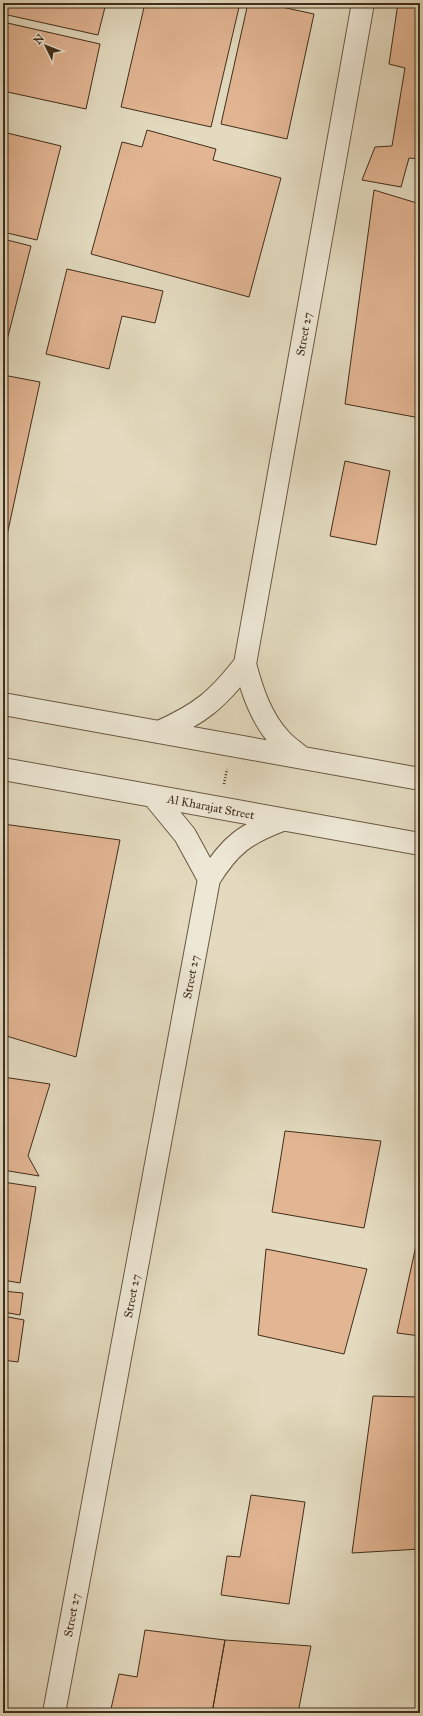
<svg xmlns="http://www.w3.org/2000/svg" width="423" height="1716" font-family="'IM FELL Great Primer',serif">
  <style>
    .building { fill: #e2b593; stroke: #412e1a }
    .lines { fill: none; stroke-linecap: round; stroke-linejoin: round }
    .minor-casing { stroke: #6a5943; stroke-width: 24 }
    .path { stroke: #412e1a; stroke-width: 2.5; stroke-dasharray: 1 2; stroke-linecap: butt }
    .minor { stroke: #ede7d5; stroke-width: 22 }
    .labels { text-anchor: middle; dominant-baseline: central; stroke-width: 3.5; stroke-linejoin: round; paint-order: stroke }
    .street-label { font-size: 12px; fill: #412e1a; stroke: #ede7d5 }
  </style>
  <rect width="100%" height="100%" fill="#e3dabf"/>
  <filter id="stains"><feTurbulence type="fractalNoise" baseFrequency=".005" numOctaves="4"/><feColorMatrix values="0 0 0 0 .2 0 0 0 0 .09 0 0 0 0 .02 0 0 0 .5 -.17"/></filter>
  <radialGradient id="worn" r=".72"><stop offset=".6" stop-color="#630" stop-opacity="0"/><stop offset="1" stop-color="#630" stop-opacity=".3"/></radialGradient>
  <path class="building" d="M 3,3 L 106,3 L 98,35 L 3,14 Z
    M 145,3 L 240,3 L 211,127 L 121,107 Z
    M 248,3 L 263,3 L 314,14 L 287,139 L 221,124 Z
    M 398,3 L 420,3 L 420,159 L 409,158 L 401,187 L 362,180 L 375,147 L 392,146 L 405,68 L 389,64 Z
    M 3,22 L 100,44 L 86,109 L 3,91 Z
    M 147,130 L 216,149 L 213,160 L 281,178 L 249,297 L 91,254 L 122,142 L 142,147 Z
    M 3,132 L 61,146 L 37,240 L 3,232 L 3,191 L 5,184 L 3,184 Z
    M 374,190 L 420,204 L 420,418 L 345,404 Z
    M 3,239 L 31,246 L 5,348 L 3,348 Z
    M 67,269 L 163,291 L 155,323 L 122,316 L 109,369 L 46,354 Z
    M 3,375 L 40,382 L 3,554 Z
    M 345,461 L 390,471 L 376,545 L 330,536 Z
    M 3,824 L 120,840 L 76,1057 L 3,1035 Z
    M 3,1077 L 50,1084 L 28,1156 L 39,1176 L 3,1170 Z
    M 285,1131 L 381,1141 L 364,1228 L 272,1212 Z
    M 3,1182 L 36,1187 L 20,1283 L 3,1280 Z
    M 420,1227 L 420,1336 L 397,1333 Z
    M 266,1249 L 367,1269 L 344,1354 L 258,1335 Z
    M 3,1291 L 23,1293 L 20,1315 L 3,1312 Z
    M 3,1316 L 24,1320 L 18,1362 L 3,1360 Z
    M 373,1396 L 420,1397 L 420,1549 L 352,1553 Z
    M 251,1495 L 305,1502 L 289,1604 L 221,1595 L 227,1556 L 240,1557 Z
    M 145,1630 L 225,1640 L 212,1713 L 110,1713 L 119,1674 L 137,1677 Z
    M 225,1640 L 311,1646 L 298,1713 L 212,1713 Z"/>
  <g class="lines">
    <defs>
      <path id="minor" d="M 3,704 L 420,779
        M 159,732 C 200,714 217,700 245,664
        M 301,757 C 294,751 286,746 280,739 C 261,718 252,691 245,664 L 363,3
        M 3,769 L 420,844
        M 153,796 L 185,835 L 209,879
        M 54,1713 L 209,879 C 230,845 245,834 282,820"/>
    </defs>
    <use href="#minor" class="minor-casing"/>
    <path class="path" d="M 224,784 L 227,769"/>
    <use href="#minor" class="minor"/>
  </g>
  <g class="labels">
    <g class="street-label">
      <text transform="translate(304 334) rotate(-80)">Street 27</text>
      <text transform="translate(211 807) rotate(11)">Al Kharajat Street</text>
      <text transform="translate(191 977) rotate(-79)">Street 27</text>
      <text transform="translate(132 1296) rotate(-79)">Street 27</text>
      <text transform="translate(72 1615) rotate(-79)">Street 27</text>
    </g>
  </g>
  <rect width="423" height="1716" fill="none" stroke="#e3dabf" stroke-width="16"/>
  <rect x="4" y="4" width="415" height="1708" fill="none" stroke="#412e1a" stroke-width="2"/>
  <rect x="8" y="8" width="407" height="1700" fill="none" stroke="#412e1a"/>
  <g transform="translate(46 46) rotate(313)" stroke="#ede7d5" stroke-width="3" paint-order="stroke">
  <path d="M0-3L7 15L0 10L-7 15Z" fill="#412e1a"/>
  <text y="-6" font-size="11" font-weight="bold" text-anchor="middle" fill="#412e1a">N</text>
  </g>
  <rect width="100%" height="100%" filter="url(#stains)"/>
  <rect width="100%" height="100%" fill="url(#worn)"/>
</svg>
